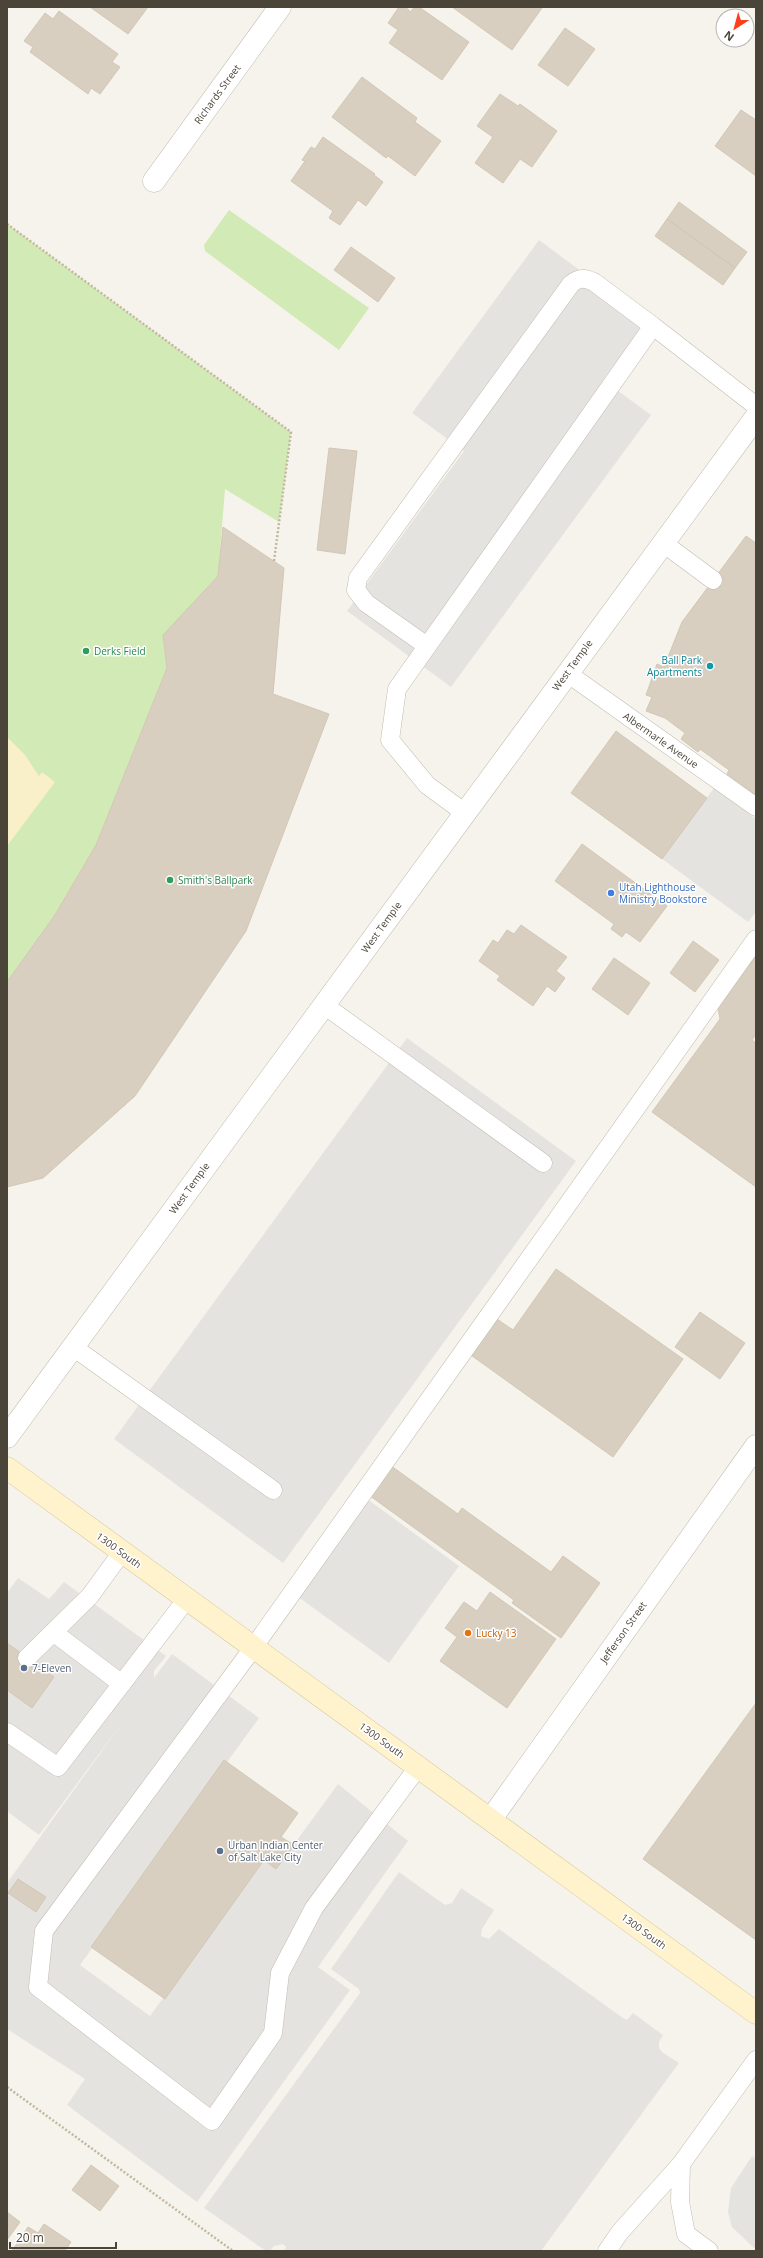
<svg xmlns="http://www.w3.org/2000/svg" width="763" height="2258" font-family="'Open Sans',sans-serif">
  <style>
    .green { fill: #d2eab5 }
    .sand { fill: #f9efc9 }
    .parking { fill: #e5e3e0 }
    .building { fill: #d8cfc1; stroke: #d3c7b4 }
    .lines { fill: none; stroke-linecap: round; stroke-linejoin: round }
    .lane-casing { stroke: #c2bbae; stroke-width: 19 }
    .street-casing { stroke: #c2bbae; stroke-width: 23 }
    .secondary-casing { stroke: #d6c79b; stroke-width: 23 }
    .path { stroke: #c4b79f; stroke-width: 2.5; stroke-dasharray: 2 2; stroke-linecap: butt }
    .lane { stroke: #fff; stroke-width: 18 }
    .street { stroke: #fff; stroke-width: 22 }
    .secondary { stroke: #fff3cd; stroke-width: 22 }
    .leisure-dot { fill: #2e9e5b; stroke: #fff; stroke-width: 1.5 }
    .culture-dot { fill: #0f9aa8; stroke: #fff; stroke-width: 1.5 }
    .shop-dot { fill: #3f7fe0; stroke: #fff; stroke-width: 1.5 }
    .food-dot { fill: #e8710a; stroke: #fff; stroke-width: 1.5 }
    .service-dot { fill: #5c6f8a; stroke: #fff; stroke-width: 1.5 }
    .labels { text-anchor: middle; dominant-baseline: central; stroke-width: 3; stroke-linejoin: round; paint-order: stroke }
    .street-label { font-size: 10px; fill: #4b4439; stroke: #fff }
    .leisure-label { font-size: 10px; fill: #27864d; stroke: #fff; text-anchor: start }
    .culture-label { font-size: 10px; fill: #0d838f; stroke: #fff; text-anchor: end }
    .shop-label { font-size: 10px; fill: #366cbe; stroke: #fff; text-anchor: start }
    .food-label { font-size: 10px; fill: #c56008; stroke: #fff; text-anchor: start }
    .service-label { font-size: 10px; fill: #4e5e75; stroke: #fff; text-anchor: start }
  </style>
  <rect width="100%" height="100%" fill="#f6f3ec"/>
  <path class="green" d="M 229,210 L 369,308 L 339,350 L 205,251 L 204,245 Z
    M 7,224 L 291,432 L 279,522 L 225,489 L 218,576 L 163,635 L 167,668 L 96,845 L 55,915 L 7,982 Z"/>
  <path class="sand" d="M 7,737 L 25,755 L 39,776 L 42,772 L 55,782 L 7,846 Z"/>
  <path class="parking" d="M 539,240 L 647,320 L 603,380 L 651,415 L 451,687 L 347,611 L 464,451 L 412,413 Z
    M 714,788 L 756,819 L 756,912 L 748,922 L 662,859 Z
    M 407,1038 L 576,1161 L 283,1563 L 114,1439 Z
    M 367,1499 L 459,1566 L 389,1663 L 297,1596 Z
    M 18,1578 L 49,1599 L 64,1582 L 166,1656 L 154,1671 L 154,1678 L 172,1654 L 259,1718 L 80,1965 L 150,2016 L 264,1860 L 276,1869 L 338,1784 L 408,1841 L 318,1967 L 350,1990 L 197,2202 L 67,2105 L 85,2079 L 7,2029 L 7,1883 L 125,1719 L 39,1835 L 8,1812 L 7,1690 L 32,1708 L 54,1677 L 7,1643 L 7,1593 Z
    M 399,1872 L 445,1905 L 452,1903 L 461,1888 L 494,1910 L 482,1929 L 481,1936 L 489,1939 L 499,1929 L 623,2018 L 627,2020 L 633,2013 L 663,2035 L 659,2042 L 659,2048 L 662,2052 L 679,2063 L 541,2251 L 284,2251 L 286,2247 L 283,2244 L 274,2246 L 270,2251 L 266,2251 L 204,2208 L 360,1993 L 359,1989 L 331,1969 Z
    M 752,2156 L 756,2159 L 756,2250 L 732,2227 L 728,2212 L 731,2188 Z"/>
  <path class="building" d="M 90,7 L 148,7 L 128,34 Z
    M 399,7 L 405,7 L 411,12 L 414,7 L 419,7 L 469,42 L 442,80 L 389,43 L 398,30 L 388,23 Z
    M 452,7 L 541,7 L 542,8 L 512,50 Z
    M 59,11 L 118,54 L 112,62 L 120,67 L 100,94 L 91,88 L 88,94 L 30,52 L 33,47 L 24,41 L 45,13 L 53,19 Z
    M 565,28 L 595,49 L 568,86 L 538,65 Z
    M 362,77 L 417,118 L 415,122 L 441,141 L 415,176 L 388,156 L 386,158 L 332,117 Z
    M 500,94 L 518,106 L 520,104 L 557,131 L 532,167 L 520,159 L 503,183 L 475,163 L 493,137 L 477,126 Z
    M 741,110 L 756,120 L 756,176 L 715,146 Z
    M 323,137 L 375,174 L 374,175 L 383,182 L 366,206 L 358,200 L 340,225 L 329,218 L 333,211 L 291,181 L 305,161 L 302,160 L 311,147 L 315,149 Z
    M 679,202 L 747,252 L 735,268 L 667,219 Z
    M 667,219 L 735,268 L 723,285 L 655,236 Z
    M 351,247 L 395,278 L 378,302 L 334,270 Z
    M 329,448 L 357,451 L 345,554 L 317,550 Z
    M 223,527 L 284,568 L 273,694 L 329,714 L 246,931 L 135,1096 L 43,1178 L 7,1187 L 7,982 L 55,915 L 96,845 L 167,668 L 163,635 L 218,576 Z
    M 746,536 L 756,543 L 756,795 L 727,774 L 729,770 L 700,749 L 698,752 L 681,739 L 685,733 L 665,718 L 646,711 L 652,697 L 646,695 L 657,664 L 664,667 L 682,622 Z
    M 616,731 L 707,798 L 662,859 L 571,793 Z
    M 582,844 L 667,906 L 640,942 L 626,932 L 622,937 L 611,929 L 614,924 L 555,881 Z
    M 521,925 L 567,957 L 556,971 L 565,978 L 555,992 L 547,986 L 533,1006 L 497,980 L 500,976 L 479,961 L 493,940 L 498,943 L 507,930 L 514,934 Z
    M 693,941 L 719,960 L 695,992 L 670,973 Z
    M 756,956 L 756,1034 L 752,1040 L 756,1043 L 756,1187 L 652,1112 L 720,1019 L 718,1008 Z
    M 614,958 L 650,983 L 628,1015 L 592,989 Z
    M 556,1269 L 683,1359 L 613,1457 L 468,1353 L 494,1317 L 513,1330 Z
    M 700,1312 L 745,1343 L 720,1379 L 675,1347 Z
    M 387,1463 L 458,1514 L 462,1508 L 551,1572 L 563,1556 L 600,1583 L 561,1638 L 512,1603 L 514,1600 L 366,1493 Z
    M 490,1592 L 556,1639 L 507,1708 L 440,1661 L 457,1637 L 445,1628 L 464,1602 L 477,1611 Z
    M 7,1643 L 54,1677 L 32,1708 L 7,1690 Z
    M 756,1703 L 756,1940 L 643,1859 Z
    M 224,1760 L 298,1813 L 281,1837 L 294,1845 L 276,1869 L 264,1860 L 165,1999 L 91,1947 Z
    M 18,1879 L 46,1897 L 36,1912 L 8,1893 Z
    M 91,2165 L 119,2186 L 100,2211 L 72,2190 Z
    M 7,2212 L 20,2222 L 7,2240 Z
    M 44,2224 L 71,2242 L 65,2251 L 12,2251 L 28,2227 L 38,2233 Z"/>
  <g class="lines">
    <defs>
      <path id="lane" d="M 663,543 L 713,580
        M 427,646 L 366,603 L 356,590 L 358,578 L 571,284 C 580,277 584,278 594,282 L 653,326
        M 567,673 L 756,807
        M 465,813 L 427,785 L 390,740 L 397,689 L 653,326 L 756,406
        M 324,1005 L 543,1163
        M 73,1347 L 273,1490
        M 53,1632 L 122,1684
        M 27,1658 L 90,1596 L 122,1552
        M 7,1732 L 58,1767 L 186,1600
        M 418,1767 L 314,1908 L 280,1973 L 273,2033 L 212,2121 L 38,1987 L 44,1931 L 253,1648 L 756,939
        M 681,2164 L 680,2202 L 686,2234 L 709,2251
        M 607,2251 L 620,2232 L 681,2164 L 756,2060"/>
      <path id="street" d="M 154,181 L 280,7
        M 7,1437 L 756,417
        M 491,1819 L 756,1446"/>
      <path id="secondary" d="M 7,1468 L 756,2013"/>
    </defs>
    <use href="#lane" class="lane-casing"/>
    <use href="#street" class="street-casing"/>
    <use href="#secondary" class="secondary-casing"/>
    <path class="path" d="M 7,224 L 291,432 L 274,561
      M 7,2087 L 233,2251"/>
    <use href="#lane" class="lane"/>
    <use href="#street" class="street"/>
    <use href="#secondary" class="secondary"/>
  </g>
  <g class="leisure-dot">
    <circle cx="86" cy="651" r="4"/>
    <circle cx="170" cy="880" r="4"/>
  </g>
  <circle class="culture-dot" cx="710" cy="666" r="4"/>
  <circle class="shop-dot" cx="611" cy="893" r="4"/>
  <circle class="food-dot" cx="468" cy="1633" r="4"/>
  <g class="service-dot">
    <circle cx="24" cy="1668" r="4"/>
    <circle cx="220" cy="1851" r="4"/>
  </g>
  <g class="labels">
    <g class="street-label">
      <text transform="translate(217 94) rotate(-54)">Richards Street</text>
      <text transform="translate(572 665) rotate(-54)">West Temple</text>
      <text transform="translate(661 740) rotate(35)">Albermarle Avenue</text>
      <text transform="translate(381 927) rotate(-54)">West Temple</text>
      <text transform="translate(189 1188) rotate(-54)">West Temple</text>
      <text transform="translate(119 1550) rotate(36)">1300 South</text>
      <text transform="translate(623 1632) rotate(-55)">Jefferson Street</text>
      <text transform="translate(382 1740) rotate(36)">1300 South</text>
      <text transform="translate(644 1931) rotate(36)">1300 South</text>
    </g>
    <g class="leisure-label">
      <text x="94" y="651">Derks Field</text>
      <text x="178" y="880">Smith's Ballpark</text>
    </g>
    <g class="culture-label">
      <text x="702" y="660">Ball Park<tspan x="702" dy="12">Apartments</tspan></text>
    </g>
    <g class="shop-label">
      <text x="619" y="887">Utah Lighthouse<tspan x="619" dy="12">Ministry Bookstore</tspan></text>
    </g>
    <g class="food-label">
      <text x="476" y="1633">Lucky 13</text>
    </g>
    <g class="service-label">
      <text x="32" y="1668">7-Eleven</text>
      <text x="228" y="1845">Urban Indian Center<tspan x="228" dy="12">of Salt Lake City</tspan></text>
    </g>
  </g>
  <rect width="763" height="2258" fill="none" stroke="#4b4439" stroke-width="16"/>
  <g transform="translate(735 28) rotate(216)"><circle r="19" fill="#ffffff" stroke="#b7b4b0"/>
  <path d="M0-3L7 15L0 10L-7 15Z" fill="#fc3f1d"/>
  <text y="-6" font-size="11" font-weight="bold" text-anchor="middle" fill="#4b4439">N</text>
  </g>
  <path d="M10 2242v6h106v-6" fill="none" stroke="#4b4439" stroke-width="2"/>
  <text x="16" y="2242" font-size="12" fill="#4b4439" stroke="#ffffff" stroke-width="3" paint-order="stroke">20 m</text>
</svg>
